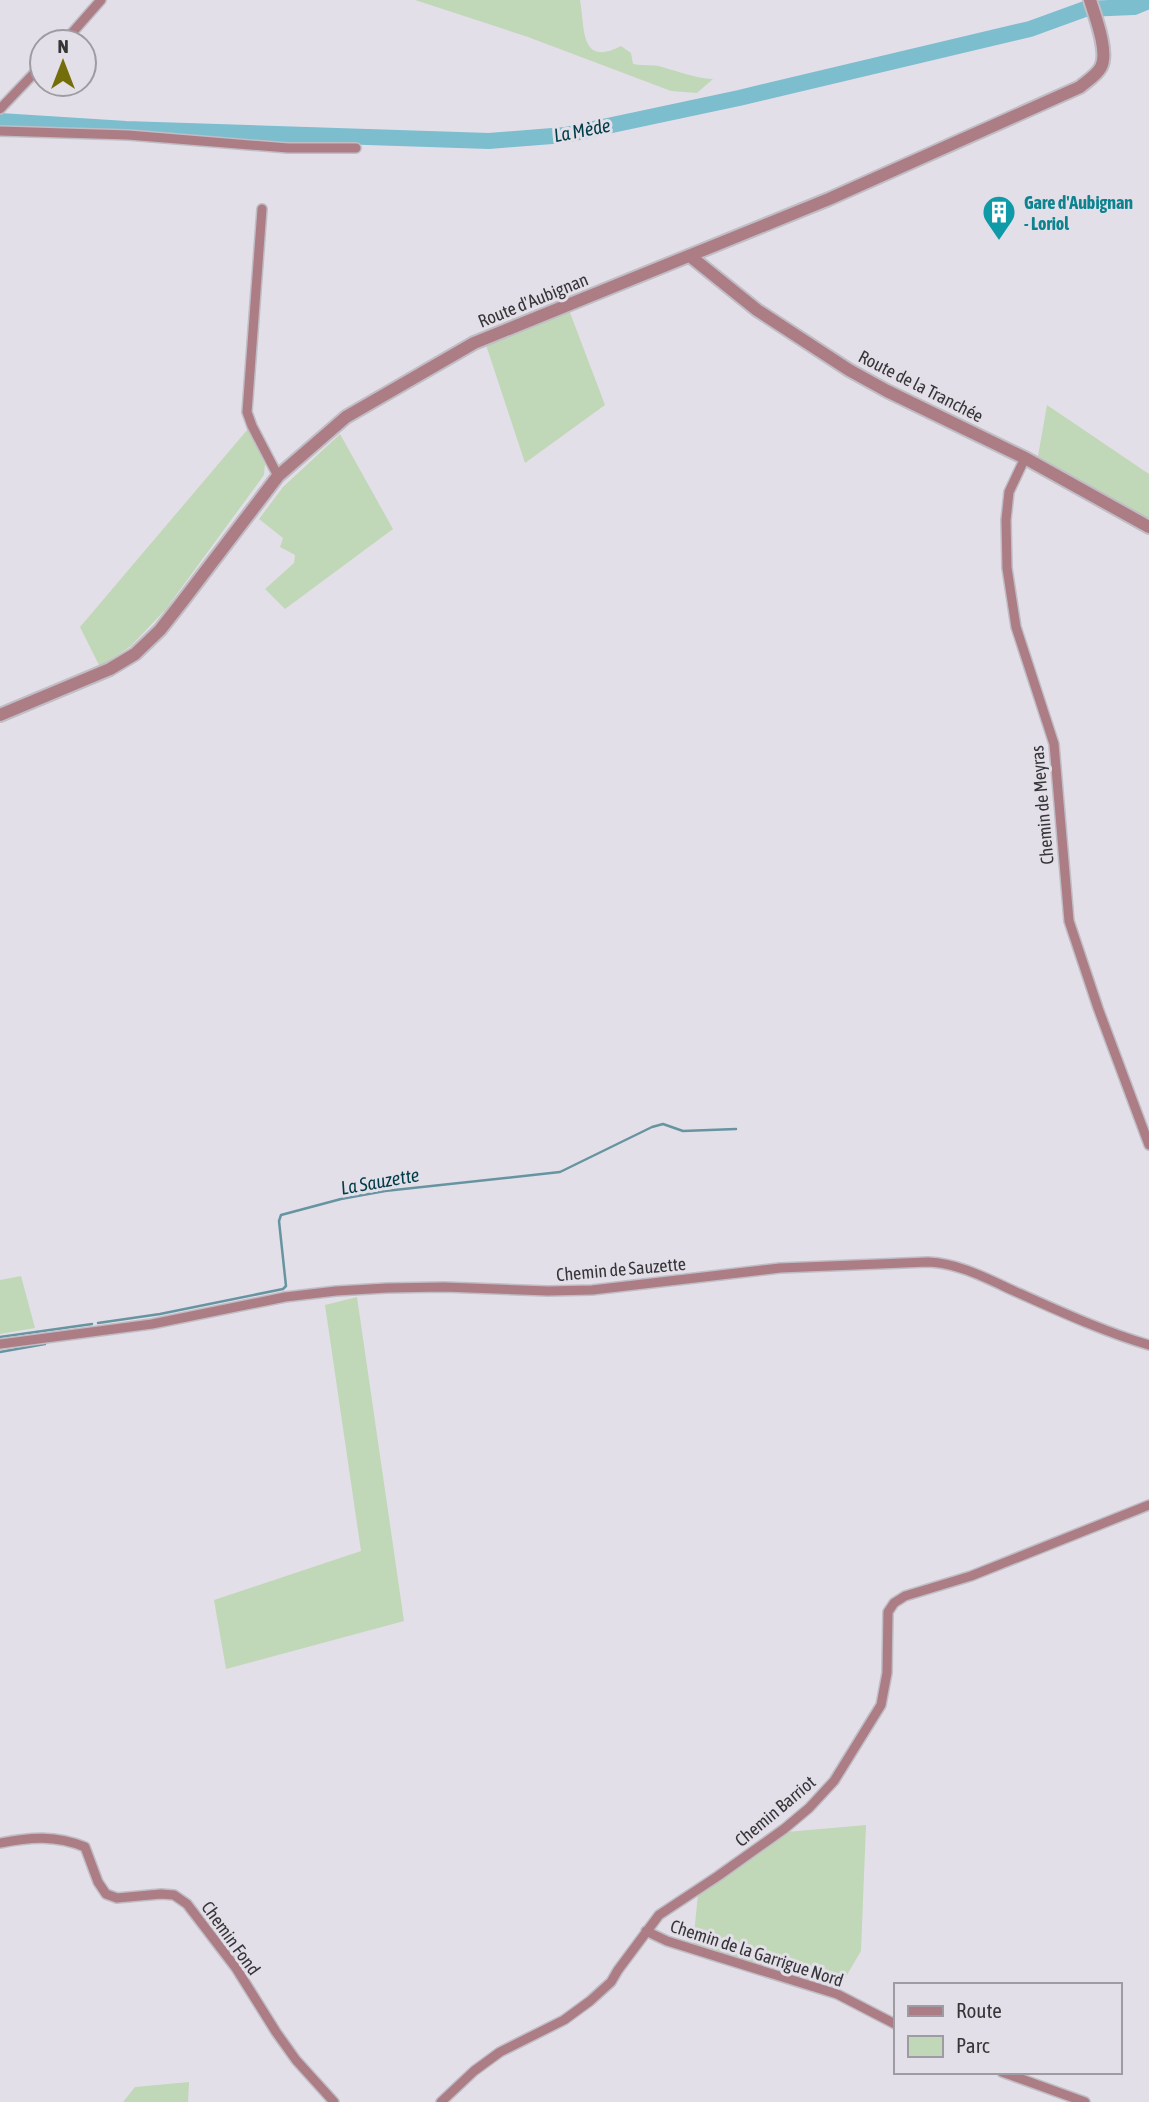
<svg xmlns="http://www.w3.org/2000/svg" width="1149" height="2102" font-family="'Asap Condensed',sans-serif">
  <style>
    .green { fill: #c0d8b7 }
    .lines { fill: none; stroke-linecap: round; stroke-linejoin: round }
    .stream { stroke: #6794a1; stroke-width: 2.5 }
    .river { stroke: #7cbdce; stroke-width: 16 }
    .minor-casing { stroke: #c0bdc5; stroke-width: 12 }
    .tertiary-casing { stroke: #c0bdc5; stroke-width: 16 }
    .minor { stroke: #ac7d85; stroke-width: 9 }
    .tertiary { stroke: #ac7d85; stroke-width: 12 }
    .labels { text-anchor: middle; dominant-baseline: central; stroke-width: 6; stroke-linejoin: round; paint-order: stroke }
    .culture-label { font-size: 18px; font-weight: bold; fill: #0d838f; stroke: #e3dfe8; text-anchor: start }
    .street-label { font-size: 18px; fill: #363538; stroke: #e3dfe8 }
    .water-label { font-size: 19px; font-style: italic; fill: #003d49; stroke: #e3dfe8 }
  </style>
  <rect width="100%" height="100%" fill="#e3dfe8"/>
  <path class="green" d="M 415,0 L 580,0 C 585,26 579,68 621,46 L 631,53 L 633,64 C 643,66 653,64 662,67 C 680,72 695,78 713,79 L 697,93 L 671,91 L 528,37 Z
    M 569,310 L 605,405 L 525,463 L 486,345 Z
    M 1047,405 L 1149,474 L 1149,523 L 1038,456 Z
    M 248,429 L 265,464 L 264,475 L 166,609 L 131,646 L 100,667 L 80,627 Z
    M 340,434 L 393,529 L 285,609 L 265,589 L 294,563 L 295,555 L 280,547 L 283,538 L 259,519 L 283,487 Z
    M 21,1276 L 35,1328 L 0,1334 L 0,1280 Z
    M 357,1297 L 404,1621 L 226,1669 L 214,1600 L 361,1551 L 325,1305 Z
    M 866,1825 L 861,1951 L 837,1992 L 693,1944 L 698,1894 L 786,1832 Z
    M 189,2082 L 188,2102 L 123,2102 L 135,2087 Z"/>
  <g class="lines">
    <path class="stream" d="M 98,1323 L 160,1314 L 283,1289 L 286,1286 L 279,1221 L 281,1215 L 341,1199 L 385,1191 L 560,1172 L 652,1127 L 663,1124 L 683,1131 L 736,1129
      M 0,1337 L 92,1324
      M 0,1352 L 45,1344"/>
    <path class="river" d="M 0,121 L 126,129 L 489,141 L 565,135 L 739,98 L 1030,29 L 1085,9 L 1134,7 L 1149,1"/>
    <defs>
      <path id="minor" d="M 64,42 L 101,0
        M 0,109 L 42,65
        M 0,131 L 128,135 L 288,148 L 356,148
        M 262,209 L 247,412 L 252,426 L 278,476
        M 1025,458 L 1009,492 L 1006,520 L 1007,568 L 1016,627 L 1054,744 L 1069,921 L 1098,1008 L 1149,1145
        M 0,1344 L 152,1324 L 285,1297 L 336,1291 L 387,1288 L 444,1287 L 548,1291 L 592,1290 L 780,1268 L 928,1262 C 958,1263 986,1278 1014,1291 C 1057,1310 1104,1332 1149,1345
        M 0,1843 C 30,1837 56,1835 85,1847 L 98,1882 L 106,1894 L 117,1898 L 161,1894 L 174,1895 L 187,1904 L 236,1968 L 276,2032 L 296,2060 L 334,2102
        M 646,1931 L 667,1941 L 837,1994 L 895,2024
        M 1002,2072 L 1085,2102
        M 441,2102 L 474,2071 L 500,2052 L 564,2020 L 590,2001 L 611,1982 L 618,1970 L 659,1915 L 718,1876 L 784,1829 L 809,1808 L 834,1781 L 881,1705 L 887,1673 L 888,1612 L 894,1603 L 905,1596 L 971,1576 L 1149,1505"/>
      <path id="tertiary" d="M 690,256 L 757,310 L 849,370 L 887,391 L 1025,458 L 1149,527
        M 0,715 L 110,669 L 135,654 L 160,630 L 182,602 L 278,476 L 346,417 L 474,343 L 829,199 L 1080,87 C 1087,81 1097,75 1101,67 C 1109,52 1095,16 1090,0"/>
    </defs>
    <use href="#minor" class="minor-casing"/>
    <use href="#tertiary" class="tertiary-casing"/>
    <use href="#minor" class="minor"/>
    <use href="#tertiary" class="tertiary"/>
  </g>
  <defs>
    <symbol id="building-pin" viewBox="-11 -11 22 30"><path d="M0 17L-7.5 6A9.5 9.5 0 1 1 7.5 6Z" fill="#0f9aa8" stroke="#e3dfe8"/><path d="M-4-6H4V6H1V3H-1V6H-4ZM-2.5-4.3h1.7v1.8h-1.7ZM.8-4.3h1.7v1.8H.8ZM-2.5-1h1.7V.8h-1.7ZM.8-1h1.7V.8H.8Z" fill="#fff"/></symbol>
  </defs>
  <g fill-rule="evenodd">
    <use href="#building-pin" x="980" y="193" width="38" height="52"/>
  </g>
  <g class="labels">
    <g class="culture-label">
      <text x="1024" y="202">Gare d'Aubignan<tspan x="1024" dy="21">- Loriol</tspan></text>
    </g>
    <g class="street-label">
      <text transform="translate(533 300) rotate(-22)">Route d'Aubignan</text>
      <text transform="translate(921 386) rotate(27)">Route de la Tranchée</text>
      <text transform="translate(1042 805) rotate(-95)">Chemin de Meyras</text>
      <text transform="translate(621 1269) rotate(-5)">Chemin de Sauzette</text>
      <text transform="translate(775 1811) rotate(-40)">Chemin Barriot</text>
      <text transform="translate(231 1938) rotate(54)">Chemin Fond</text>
      <text transform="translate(757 1953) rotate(18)">Chemin de la Garrigue Nord</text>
    </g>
    <g class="water-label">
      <text transform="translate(582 130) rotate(-11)">La Mède</text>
      <text transform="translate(380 1181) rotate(-10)">La Sauzette</text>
    </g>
  </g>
  <rect x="894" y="1983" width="228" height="91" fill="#e3dfe8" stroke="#9e9ba2" stroke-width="2"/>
  <rect x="908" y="2006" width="35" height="10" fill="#ac7d85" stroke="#9e9ba2" stroke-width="2"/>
  <text x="956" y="2018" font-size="21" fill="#363538">Route</text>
  <rect x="908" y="2036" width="35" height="21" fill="#c0d8b7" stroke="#9e9ba2" stroke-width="2"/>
  <text x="956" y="2053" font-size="21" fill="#363538">Parc</text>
  <g transform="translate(63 63)"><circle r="33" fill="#e3dfe8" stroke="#9e9ba2" stroke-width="2"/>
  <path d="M0-5L12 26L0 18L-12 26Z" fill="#736d0a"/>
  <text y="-10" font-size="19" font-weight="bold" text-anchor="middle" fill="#363538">N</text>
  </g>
</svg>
